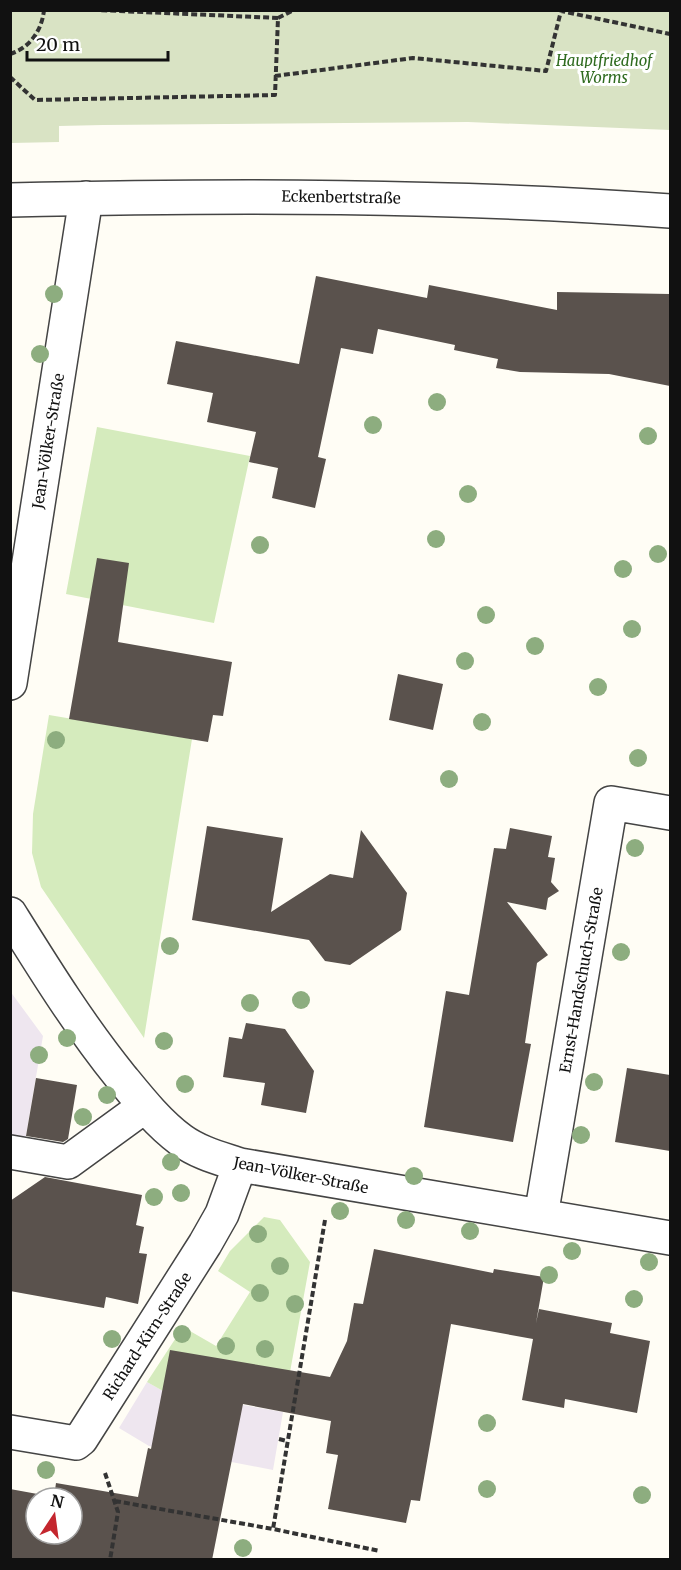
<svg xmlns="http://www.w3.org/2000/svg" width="681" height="1570" font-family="Merriweather,serif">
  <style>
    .industrial { fill: #eee6ef }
    .green { fill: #d5ebbd }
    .cemetery { fill: #d9e3c4 }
    .building { fill: #5a524d; fill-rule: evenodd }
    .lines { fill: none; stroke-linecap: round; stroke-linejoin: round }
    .minor-casing { stroke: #444; stroke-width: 36 }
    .tertiary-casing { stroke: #444; stroke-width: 36 }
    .path { stroke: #333; stroke-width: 4; stroke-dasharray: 6 3; stroke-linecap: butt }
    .minor { stroke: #fff; stroke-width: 33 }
    .tertiary { stroke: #fff; stroke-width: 33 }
    .tree { fill: #8dad7f }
    .labels { text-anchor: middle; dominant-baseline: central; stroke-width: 6; stroke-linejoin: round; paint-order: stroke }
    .park-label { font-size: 15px; font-style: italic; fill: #2f6b1f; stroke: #fff }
    .street-label { font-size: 15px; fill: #111; stroke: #fff }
  </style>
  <rect width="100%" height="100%" fill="#fffdf5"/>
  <path class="industrial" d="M 10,991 L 43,1036 L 25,1141 L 11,1138 Z
    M 147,1382 L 163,1391 L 283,1412 L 273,1470 L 149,1446 L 119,1428 Z"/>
  <path class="green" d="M 97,427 L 250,456 L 214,623 L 66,594 Z
    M 49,715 L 192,739 L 144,1038 L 41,887 L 32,853 L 33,814 Z
    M 264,1217 L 280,1220 L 310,1262 L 290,1372 L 163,1391 L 147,1382 L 183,1327 L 216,1346 L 250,1292 L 218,1271 L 230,1251 Z"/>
  <path class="cemetery" d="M 10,11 L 670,11 L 670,130 L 468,122 L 103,125 L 59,126 L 59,142 L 11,143 Z"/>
  <path class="building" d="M 316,276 L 427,298 L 429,285 L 557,310 L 557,292 L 670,294 L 670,386 L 609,374 L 520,372 L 496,368 L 498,359 L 454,350 L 455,345 L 378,329 L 373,354 L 341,348 L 318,457 L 326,459 L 315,508 L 272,498 L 278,468 L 249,462 L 256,432 L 207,422 L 213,393 L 167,384 L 176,341 L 299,364 Z
    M 97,558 L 129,563 L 118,642 L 232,662 L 223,716 L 213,715 L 208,742 L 69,719 Z
    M 398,674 L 443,684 L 433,730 L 389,720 Z
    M 207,826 L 283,838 L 271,912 L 330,874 L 353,878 L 361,830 L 407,893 L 401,930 L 350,965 L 325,961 L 309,940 L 192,920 Z
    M 510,828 L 552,836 L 548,857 L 555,858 L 551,882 L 559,891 L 548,898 L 546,910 L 507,902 L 548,955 L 537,963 L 525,1043 L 531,1044 L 513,1142 L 424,1127 L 446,991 L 469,995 L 494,848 L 506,849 Z
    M 246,1023 L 285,1029 L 314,1071 L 306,1113 L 261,1105 L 265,1083 L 223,1077 L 229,1037 L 242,1039 Z
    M 627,1068 L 670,1075 L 670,1151 L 615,1142 Z
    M 36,1078 L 77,1085 L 68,1139 L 63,1142 L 26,1136 Z
    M 45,1177 L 142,1195 L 136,1225 L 144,1227 L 139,1253 L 147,1254 L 138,1304 L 106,1297 L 104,1308 L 10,1291 L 10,1201 Z
    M 374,1249 L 493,1273 L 494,1269 L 544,1277 L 536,1323 L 539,1309 L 612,1323 L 610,1333 L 650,1341 L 637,1413 L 565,1399 L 564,1408 L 522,1400 L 533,1339 L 451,1324 L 420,1501 L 411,1500 L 406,1523 L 328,1509 L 338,1455 L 326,1453 L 331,1421 L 243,1404 L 212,1560 L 10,1560 L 10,1489 L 54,1497 L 56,1483 L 138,1497 L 148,1448 L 151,1449 L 170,1350 L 330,1377 L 347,1341 L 354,1303 L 363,1304 ZM 36,1498 L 72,1498 L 72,1534 L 36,1534 Z"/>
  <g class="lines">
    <defs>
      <path id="minor" d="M 10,683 L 86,198
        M 10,914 C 45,970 79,1025 121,1077 C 139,1099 158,1123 181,1140 C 199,1153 219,1158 240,1165 L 670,1238
        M 10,1152 L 68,1162 L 145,1106
        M 541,1216 L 611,803 L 670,813
        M 10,1432 L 76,1443 L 81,1439 L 205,1244 L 222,1214 L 240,1165"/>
      <path id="tertiary" d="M 10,200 C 231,195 451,195 670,211"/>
    </defs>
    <use href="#minor" class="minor-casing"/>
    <use href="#tertiary" class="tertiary-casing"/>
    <path class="path" d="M 278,18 L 294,10
      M 10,54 C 30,48 42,30 44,10
      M 275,76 L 413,58 L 546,71 L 561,11 L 670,34
      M 10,77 L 35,100 L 275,95 L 278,18 L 97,10
      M 325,1220 L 273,1529 L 380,1551
      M 279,1439 L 287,1441
      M 105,1473 L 118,1512 L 110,1560
      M 115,1501 L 273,1529"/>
    <use href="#minor" class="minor"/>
    <use href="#tertiary" class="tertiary"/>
  </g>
  <g class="tree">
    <circle cx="54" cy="294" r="9"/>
    <circle cx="40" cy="354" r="9"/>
    <circle cx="437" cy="402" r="9"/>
    <circle cx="373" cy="425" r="9"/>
    <circle cx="648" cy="436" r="9"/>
    <circle cx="468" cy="494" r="9"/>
    <circle cx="436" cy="539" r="9"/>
    <circle cx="260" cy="545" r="9"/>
    <circle cx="658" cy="554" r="9"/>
    <circle cx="623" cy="569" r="9"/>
    <circle cx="486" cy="615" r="9"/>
    <circle cx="632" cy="629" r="9"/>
    <circle cx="535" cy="646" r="9"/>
    <circle cx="465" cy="661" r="9"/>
    <circle cx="598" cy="687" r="9"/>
    <circle cx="482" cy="722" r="9"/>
    <circle cx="56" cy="740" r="9"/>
    <circle cx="638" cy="758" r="9"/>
    <circle cx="449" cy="779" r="9"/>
    <circle cx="635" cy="848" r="9"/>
    <circle cx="170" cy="946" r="9"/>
    <circle cx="621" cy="952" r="9"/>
    <circle cx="301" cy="1000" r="9"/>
    <circle cx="250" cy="1003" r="9"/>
    <circle cx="67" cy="1038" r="9"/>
    <circle cx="164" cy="1041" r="9"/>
    <circle cx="39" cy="1055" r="9"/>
    <circle cx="594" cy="1082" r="9"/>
    <circle cx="185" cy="1084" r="9"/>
    <circle cx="107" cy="1095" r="9"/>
    <circle cx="83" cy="1117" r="9"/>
    <circle cx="581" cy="1135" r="9"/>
    <circle cx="171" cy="1162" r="9"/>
    <circle cx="414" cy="1176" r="9"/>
    <circle cx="181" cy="1193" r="9"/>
    <circle cx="154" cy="1197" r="9"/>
    <circle cx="340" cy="1211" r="9"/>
    <circle cx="406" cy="1220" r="9"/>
    <circle cx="470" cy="1231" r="9"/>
    <circle cx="258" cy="1234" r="9"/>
    <circle cx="572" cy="1251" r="9"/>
    <circle cx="649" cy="1262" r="9"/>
    <circle cx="280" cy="1266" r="9"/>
    <circle cx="549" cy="1275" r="9"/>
    <circle cx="260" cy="1293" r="9"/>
    <circle cx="634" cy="1299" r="9"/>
    <circle cx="295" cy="1304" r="9"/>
    <circle cx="182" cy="1334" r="9"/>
    <circle cx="112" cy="1339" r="9"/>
    <circle cx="226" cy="1346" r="9"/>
    <circle cx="265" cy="1349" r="9"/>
    <circle cx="487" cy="1423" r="9"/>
    <circle cx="46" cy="1470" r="9"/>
    <circle cx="487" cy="1489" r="9"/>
    <circle cx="642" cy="1495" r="9"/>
    <circle cx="243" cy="1548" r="9"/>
  </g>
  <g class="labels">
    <g class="park-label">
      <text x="604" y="60">Hauptfriedhof<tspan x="604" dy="17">Worms</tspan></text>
    </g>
    <g class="street-label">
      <text transform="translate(341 197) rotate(1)">Eckenbertstraße</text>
      <text transform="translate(48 441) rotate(-81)">Jean-Völker-Straße</text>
      <text transform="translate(581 980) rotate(-80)">Ernst-Handschuch-Straße</text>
      <text transform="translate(301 1175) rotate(11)">Jean-Völker-Straße</text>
      <text transform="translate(147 1336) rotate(-57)">Richard-Kirn-Straße</text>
    </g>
  </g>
  <rect width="681" height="1570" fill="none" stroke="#111111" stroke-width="24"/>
  <g transform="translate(54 1516) rotate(13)"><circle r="28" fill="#ffffff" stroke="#a0a0a0" stroke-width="1.5"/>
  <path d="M0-4.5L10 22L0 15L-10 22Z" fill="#c4262e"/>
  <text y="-9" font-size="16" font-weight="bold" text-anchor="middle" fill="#111111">N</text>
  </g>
  <path d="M27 51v9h141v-9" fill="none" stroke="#111111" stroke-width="3"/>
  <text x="36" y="51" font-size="18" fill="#111111" stroke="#ffffff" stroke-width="4.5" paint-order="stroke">20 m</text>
</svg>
